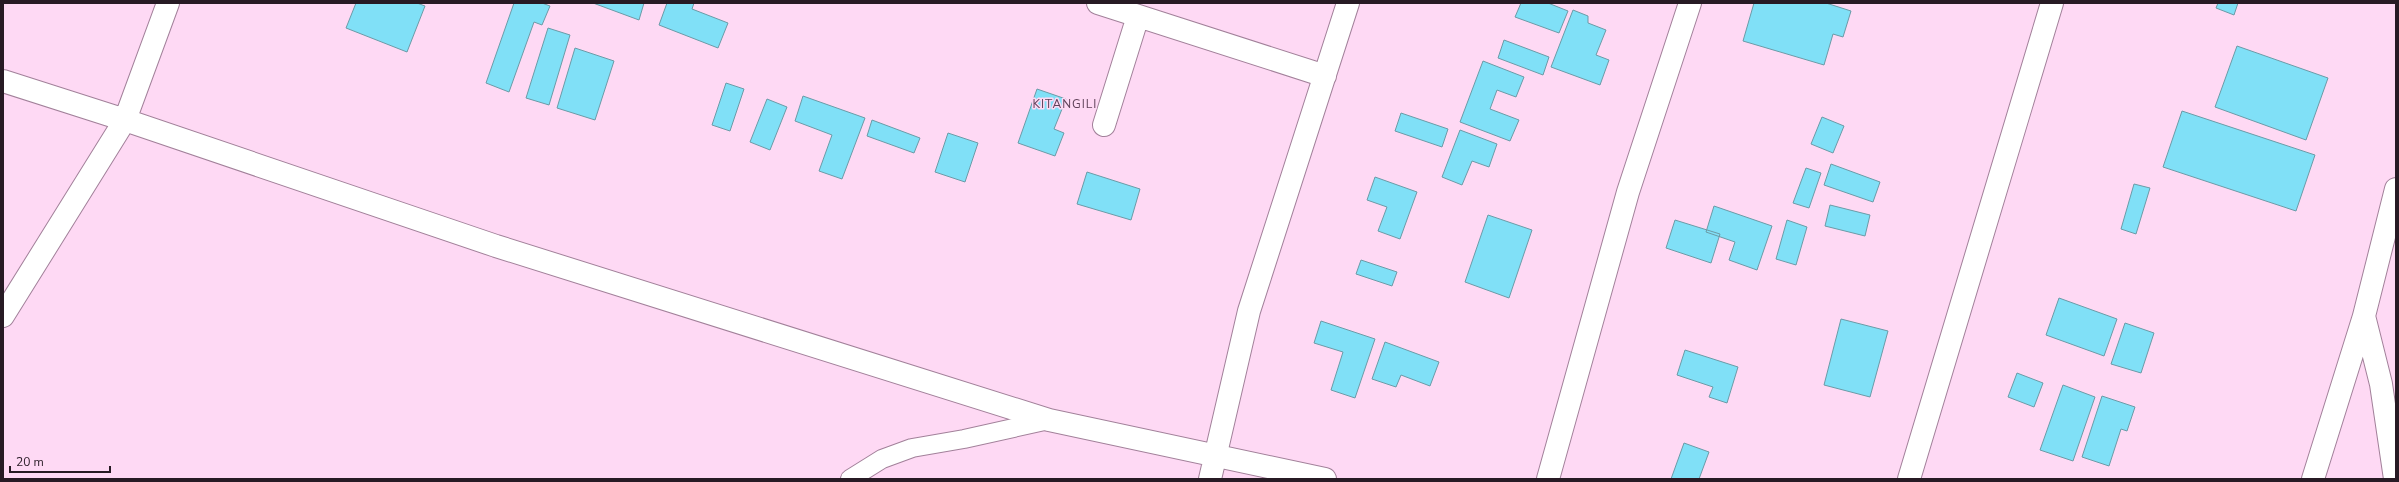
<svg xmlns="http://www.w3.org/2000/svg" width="2399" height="482" font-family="'Nunito Sans',sans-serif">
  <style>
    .building { fill: #80e0f7; stroke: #6b9ba7 }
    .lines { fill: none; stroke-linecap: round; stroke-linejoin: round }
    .service-casing { stroke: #a2819a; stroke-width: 20 }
    .minor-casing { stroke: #a2819a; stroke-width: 24 }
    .service { stroke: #fff; stroke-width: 18 }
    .minor { stroke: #fff; stroke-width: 22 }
    .labels { text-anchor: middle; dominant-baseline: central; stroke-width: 3; stroke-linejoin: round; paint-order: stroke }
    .quarter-label { font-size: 12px; letter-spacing: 1px; fill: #604259; stroke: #fed9f4 }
  </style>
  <rect width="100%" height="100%" fill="#fed9f4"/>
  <path class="building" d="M 356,3 L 417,3 L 425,6 L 407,52 L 346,28 Z
    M 514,3 L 542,3 L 550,6 L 542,25 L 534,22 L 509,92 L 486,83 Z
    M 593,3 L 644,3 L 639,20 Z
    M 667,3 L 694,3 L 692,9 L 728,23 L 718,48 L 659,25 Z
    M 1521,3 L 1548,3 L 1568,11 L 1559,33 L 1515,17 Z
    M 1754,3 L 1826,3 L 1851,11 L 1843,37 L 1833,34 L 1824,65 L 1743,41 Z
    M 2218,3 L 2238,3 L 2234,15 L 2216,8 Z
    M 1573,10 L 1588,16 L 1588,23 L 1606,30 L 1596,55 L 1609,60 L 1600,85 L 1551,67 Z
    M 548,28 L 570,35 L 549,105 L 526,98 Z
    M 1504,40 L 1549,57 L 1543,75 L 1498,58 Z
    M 2237,46 L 2328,78 L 2306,140 L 2215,107 Z
    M 575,48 L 614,61 L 595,120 L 557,108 Z
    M 1483,61 L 1524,77 L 1516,97 L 1497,90 L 1490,109 L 1519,120 L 1510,141 L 1460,122 Z
    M 726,83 L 744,89 L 730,131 L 712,125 Z
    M 1037,89 L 1066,99 L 1054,129 L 1064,133 L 1055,156 L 1018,143 Z
    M 803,96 L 865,118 L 842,179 L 819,171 L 832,135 L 795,121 Z
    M 767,99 L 787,107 L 770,150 L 750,142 Z
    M 2182,111 L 2315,155 L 2296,211 L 2163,167 Z
    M 1401,113 L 1448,129 L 1442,147 L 1395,131 Z
    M 1822,117 L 1844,126 L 1833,153 L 1811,144 Z
    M 872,120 L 920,138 L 914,153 L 867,136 Z
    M 1460,130 L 1497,144 L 1489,167 L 1472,161 L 1462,185 L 1442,177 Z
    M 948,133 L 978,143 L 965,182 L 935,172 Z
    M 1831,164 L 1880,182 L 1873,202 L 1824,185 Z
    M 1806,168 L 1821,173 L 1809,208 L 1793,203 Z
    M 1087,172 L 1140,189 L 1131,220 L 1077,204 Z
    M 1375,177 L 1417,192 L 1400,239 L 1378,231 L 1387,207 L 1367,200 Z
    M 2134,184 L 2150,188 L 2136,234 L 2121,229 Z
    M 1830,205 L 1870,215 L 1865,236 L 1825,226 Z
    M 1714,206 L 1772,226 L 1757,270 L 1729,260 L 1735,242 L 1706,232 Z
    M 1488,215 L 1532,230 L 1509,298 L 1465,282 Z
    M 1675,220 L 1720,234 L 1711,263 L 1666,248 Z
    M 1787,220 L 1807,227 L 1796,265 L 1776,259 Z
    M 1361,260 L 1397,272 L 1392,286 L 1356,274 Z
    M 2059,298 L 2117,319 L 2104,356 L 2046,335 Z
    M 1841,319 L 1888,331 L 1870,397 L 1824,385 Z
    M 1321,321 L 1375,339 L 1355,398 L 1331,390 L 1343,352 L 1314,343 Z
    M 2125,323 L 2154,333 L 2141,373 L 2111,364 Z
    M 1385,342 L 1439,362 L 1430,386 L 1401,375 L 1396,387 L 1372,379 Z
    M 1685,350 L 1738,367 L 1727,403 L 1709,397 L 1713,387 L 1677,375 Z
    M 2017,373 L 2043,383 L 2034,407 L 2008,397 Z
    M 2063,385 L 2095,397 L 2073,461 L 2040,450 Z
    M 2102,396 L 2135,407 L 2127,431 L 2121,429 L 2109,466 L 2082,457 Z
    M 1684,443 L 1709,452 L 1699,479 L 1671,479 Z"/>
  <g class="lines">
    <defs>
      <path id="service" d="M 850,479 L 882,459 L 912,448 L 964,439 L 1049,420"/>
      <path id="minor" d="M 1098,3 L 1325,76
        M 3,81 L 125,120 L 496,246 L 1049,420 L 1325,479
        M 1104,125 L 1138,16
        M 3,316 L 125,120 L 168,3
        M 2364,316 L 2381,384 L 2395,479
        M 1210,479 L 1249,311 L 1348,3
        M 1548,479 L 1628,192 L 1690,3
        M 1909,479 L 2052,3
        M 2313,479 L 2364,316 L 2396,189"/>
    </defs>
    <use href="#service" class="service-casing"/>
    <use href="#minor" class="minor-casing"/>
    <use href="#service" class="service"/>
    <use href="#minor" class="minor"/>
  </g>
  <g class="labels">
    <g class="quarter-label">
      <text x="1065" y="104">KITANGILI</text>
    </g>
  </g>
  <rect width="2399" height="482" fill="none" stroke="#271a24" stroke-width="8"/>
  <path d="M10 466v6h100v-6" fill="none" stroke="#271a24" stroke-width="2"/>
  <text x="16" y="466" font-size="12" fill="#271a24" stroke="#fed9f4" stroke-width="3" paint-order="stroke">20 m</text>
</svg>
